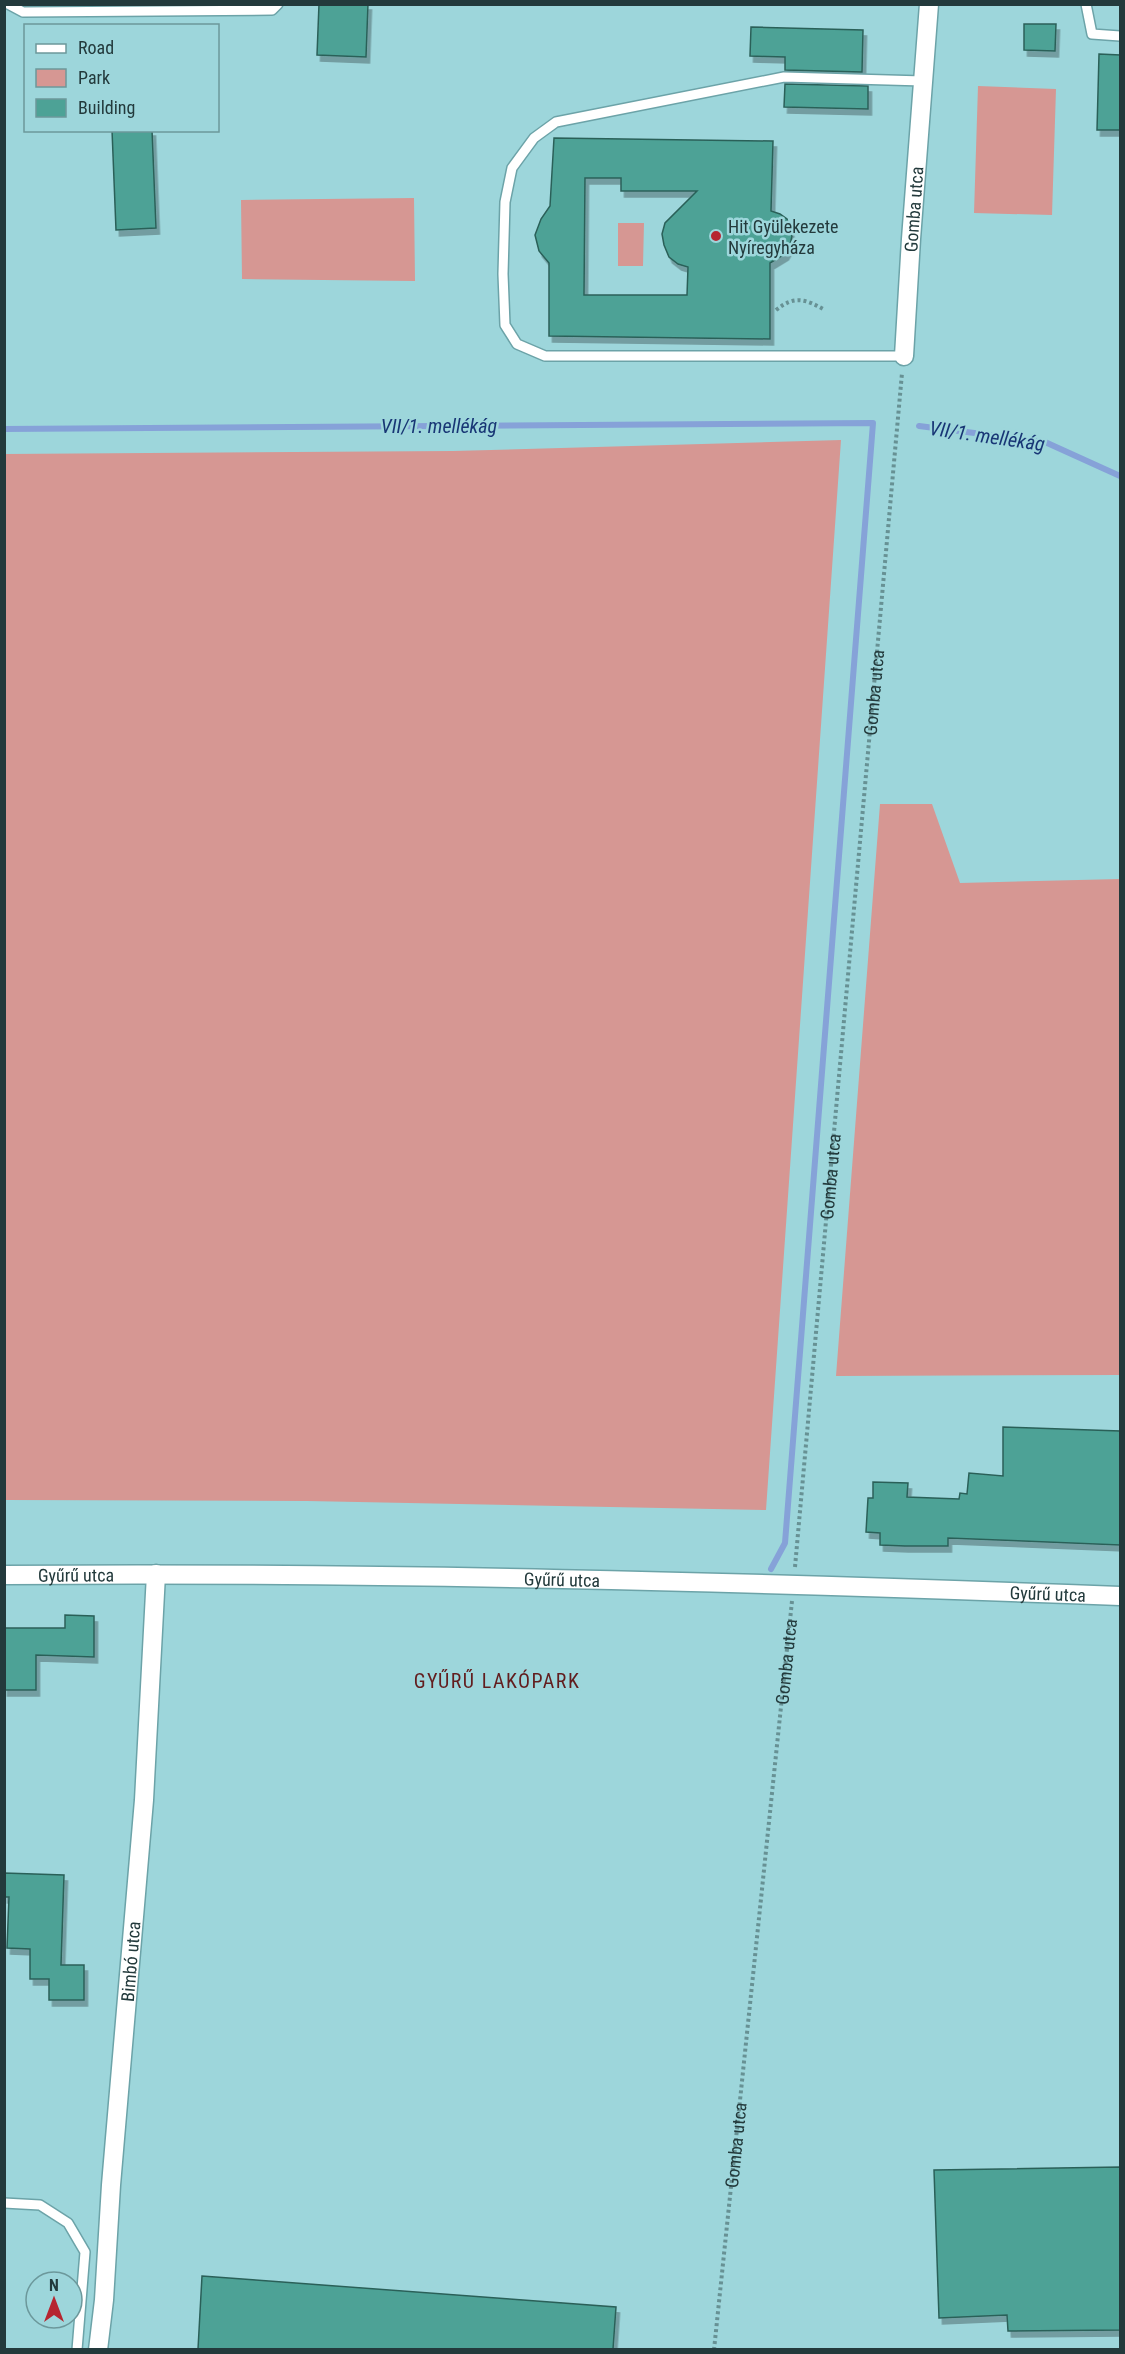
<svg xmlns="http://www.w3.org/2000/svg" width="1125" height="2354" font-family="'Roboto Condensed',sans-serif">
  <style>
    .green { fill: #d69793 }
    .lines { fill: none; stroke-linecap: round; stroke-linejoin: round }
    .stream { stroke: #86a2d8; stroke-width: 6 }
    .building { fill: #4da296; stroke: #2b6059; stroke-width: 1.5; fill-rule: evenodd; filter: url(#shadow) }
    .service-casing { stroke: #6ca3a8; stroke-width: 12 }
    .minor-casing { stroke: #6ca3a8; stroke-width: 21 }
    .path { stroke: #679194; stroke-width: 4; stroke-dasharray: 3 3; stroke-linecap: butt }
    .service { stroke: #fff; stroke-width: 9 }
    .minor { stroke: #fff; stroke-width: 18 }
    .poi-dot { fill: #b62530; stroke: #9dd6db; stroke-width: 2 }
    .labels { text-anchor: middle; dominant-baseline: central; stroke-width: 5; stroke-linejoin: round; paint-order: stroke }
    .street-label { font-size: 18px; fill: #233a3c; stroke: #9dd6db }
    .poi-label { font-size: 18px; fill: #233a3c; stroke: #9dd6db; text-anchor: start }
    .water-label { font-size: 20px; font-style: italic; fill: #183675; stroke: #9dd6db }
    .neighbourhood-label { font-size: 20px; letter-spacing: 1.5px; fill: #621d1e; stroke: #9dd6db }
  </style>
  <defs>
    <filter id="shadow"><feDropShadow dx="3.5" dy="6" stdDeviation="0" flood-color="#0004"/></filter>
  </defs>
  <rect width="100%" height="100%" fill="#9dd6db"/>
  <path class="green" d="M 978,86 L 1056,89 L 1052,215 L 974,213 Z
    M 414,198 L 415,281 L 242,279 L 241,200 Z
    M 618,223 L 644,223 L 643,266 L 618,266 Z
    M 841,440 L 766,1510 L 307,1501 L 5,1500 L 5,454 L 453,451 Z
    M 880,804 L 932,804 L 960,883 L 1120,879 L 1120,1375 L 836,1376 Z"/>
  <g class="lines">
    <path class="stream" d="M 919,426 L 1045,442 L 1120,476
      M 4,429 L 873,423 L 785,1543 L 771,1569"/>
  </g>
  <path class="building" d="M 319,4 L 368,4 L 366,57 L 317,55 Z
    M 1024,24 L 1056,24 L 1055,51 L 1024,50 Z
    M 751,27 L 863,30 L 862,72 L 785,70 L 785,57 L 750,56 Z
    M 1099,54 L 1120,55 L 1120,130 L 1097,130 Z
    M 785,84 L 868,86 L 868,109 L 784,107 Z
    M 112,130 L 152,130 L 156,228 L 116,230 Z
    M 554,138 L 773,141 L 771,211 L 780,214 L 787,219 L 792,236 L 790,245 L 785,254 L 770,263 L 770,339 L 549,336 L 549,263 L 539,251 L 535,235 L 541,219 L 550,206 ZM 585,178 L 621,178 L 621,191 L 697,191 L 665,223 L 662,234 L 664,245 L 669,257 L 678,264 L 688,267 L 687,295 L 584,295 Z
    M 1003,1427 L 1120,1431 L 1120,1545 L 948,1538 L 948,1546 L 905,1546 L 880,1545 L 880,1533 L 866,1532 L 868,1498 L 873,1498 L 873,1482 L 908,1483 L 907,1497 L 959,1499 L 960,1493 L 967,1494 L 969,1473 L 1003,1476 Z
    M 65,1615 L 94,1616 L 94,1657 L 36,1655 L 36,1690 L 4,1690 L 4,1628 L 65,1628 Z
    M 4,1873 L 64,1875 L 61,1965 L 84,1965 L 84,2000 L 49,2000 L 49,1979 L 30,1979 L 30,1949 L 7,1948 L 9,1897 L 4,1897 Z
    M 1120,2167 L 1120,2330 L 1008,2331 L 1007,2315 L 939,2318 L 934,2170 Z
    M 202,2276 L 616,2307 L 613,2349 L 198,2349 Z"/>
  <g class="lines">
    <defs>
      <path id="service" d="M 8,4 L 23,12 L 272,10 L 278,4
        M 1086,4 L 1092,34 L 1120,36
        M 904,356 L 545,356 L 517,344 L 505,325 L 503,274 L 505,202 L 512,168 L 534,138 L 556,122 L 784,77 L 923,81
        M 4,2203 L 40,2205 L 68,2223 L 85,2252 L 77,2350"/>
      <g id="minor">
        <path id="s3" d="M 904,356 L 911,239 L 929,4"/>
        <path id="s4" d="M 4,1575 C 377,1572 749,1582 1120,1596"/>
        <path id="s5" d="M 98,2350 L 104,2300 L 111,2185 L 144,1800 L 156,1574"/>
      </g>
    </defs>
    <use href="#service" class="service-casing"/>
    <use href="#minor" class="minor-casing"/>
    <g class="path">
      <path d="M 776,310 C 795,295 805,299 825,310"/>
      <path id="s1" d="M 795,1567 L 902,373"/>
      <path id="s2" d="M 714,2350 L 792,1601"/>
    </g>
    <use href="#service" class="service"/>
    <use href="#minor" class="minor"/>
  </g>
  <circle class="poi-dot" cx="716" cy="236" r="6"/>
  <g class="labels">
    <g class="street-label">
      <text stroke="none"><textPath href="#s3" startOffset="147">Gomba utca</textPath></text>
      <text stroke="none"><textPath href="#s1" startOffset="878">Gomba utca</textPath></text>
      <text stroke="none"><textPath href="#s1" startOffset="392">Gomba utca</textPath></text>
      <text stroke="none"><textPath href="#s4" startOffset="72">Gyűrű utca</textPath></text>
      <text stroke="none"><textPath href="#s4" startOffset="558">Gyűrű utca</textPath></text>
      <text stroke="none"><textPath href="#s4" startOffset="1044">Gyűrű utca</textPath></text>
      <text stroke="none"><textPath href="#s2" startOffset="692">Gomba utca</textPath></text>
      <text stroke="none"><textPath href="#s5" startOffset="390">Bimbó utca</textPath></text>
      <text stroke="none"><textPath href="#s2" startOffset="206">Gomba utca</textPath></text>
    </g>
    <g class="poi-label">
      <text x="728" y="226">Hit Gyülekezete<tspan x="728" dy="21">Nyíregyháza</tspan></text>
    </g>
    <g class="water-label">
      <text x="439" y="426">VII/1. mellékág</text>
      <text transform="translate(987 436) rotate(8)">VII/1. mellékág</text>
    </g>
    <g class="neighbourhood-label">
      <text x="497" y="1681">GYŰRŰ LAKÓPARK</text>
    </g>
  </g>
  <rect width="1125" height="2354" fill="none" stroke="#233a3c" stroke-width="12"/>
  <rect x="24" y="24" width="195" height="108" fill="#9dd6db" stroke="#6c989b" stroke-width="1.5"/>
  <rect x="36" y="44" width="30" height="9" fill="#ffffff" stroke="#6c989b" stroke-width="1.5"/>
  <text x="78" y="54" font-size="18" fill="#233a3c">Road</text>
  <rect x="36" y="69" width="30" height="18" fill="#d69793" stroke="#6c989b" stroke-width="1.5"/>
  <text x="78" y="84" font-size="18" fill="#233a3c">Park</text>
  <rect x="36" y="99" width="30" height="18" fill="#4da296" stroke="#6c989b" stroke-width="1.5"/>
  <text x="78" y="114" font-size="18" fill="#233a3c">Building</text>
  <g transform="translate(54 2300)"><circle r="28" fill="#9dd6db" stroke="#6c989b" stroke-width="1.5"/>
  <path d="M0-4.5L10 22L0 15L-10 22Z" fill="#b62530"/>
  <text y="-9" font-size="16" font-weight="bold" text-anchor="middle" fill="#233a3c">N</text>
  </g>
</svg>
